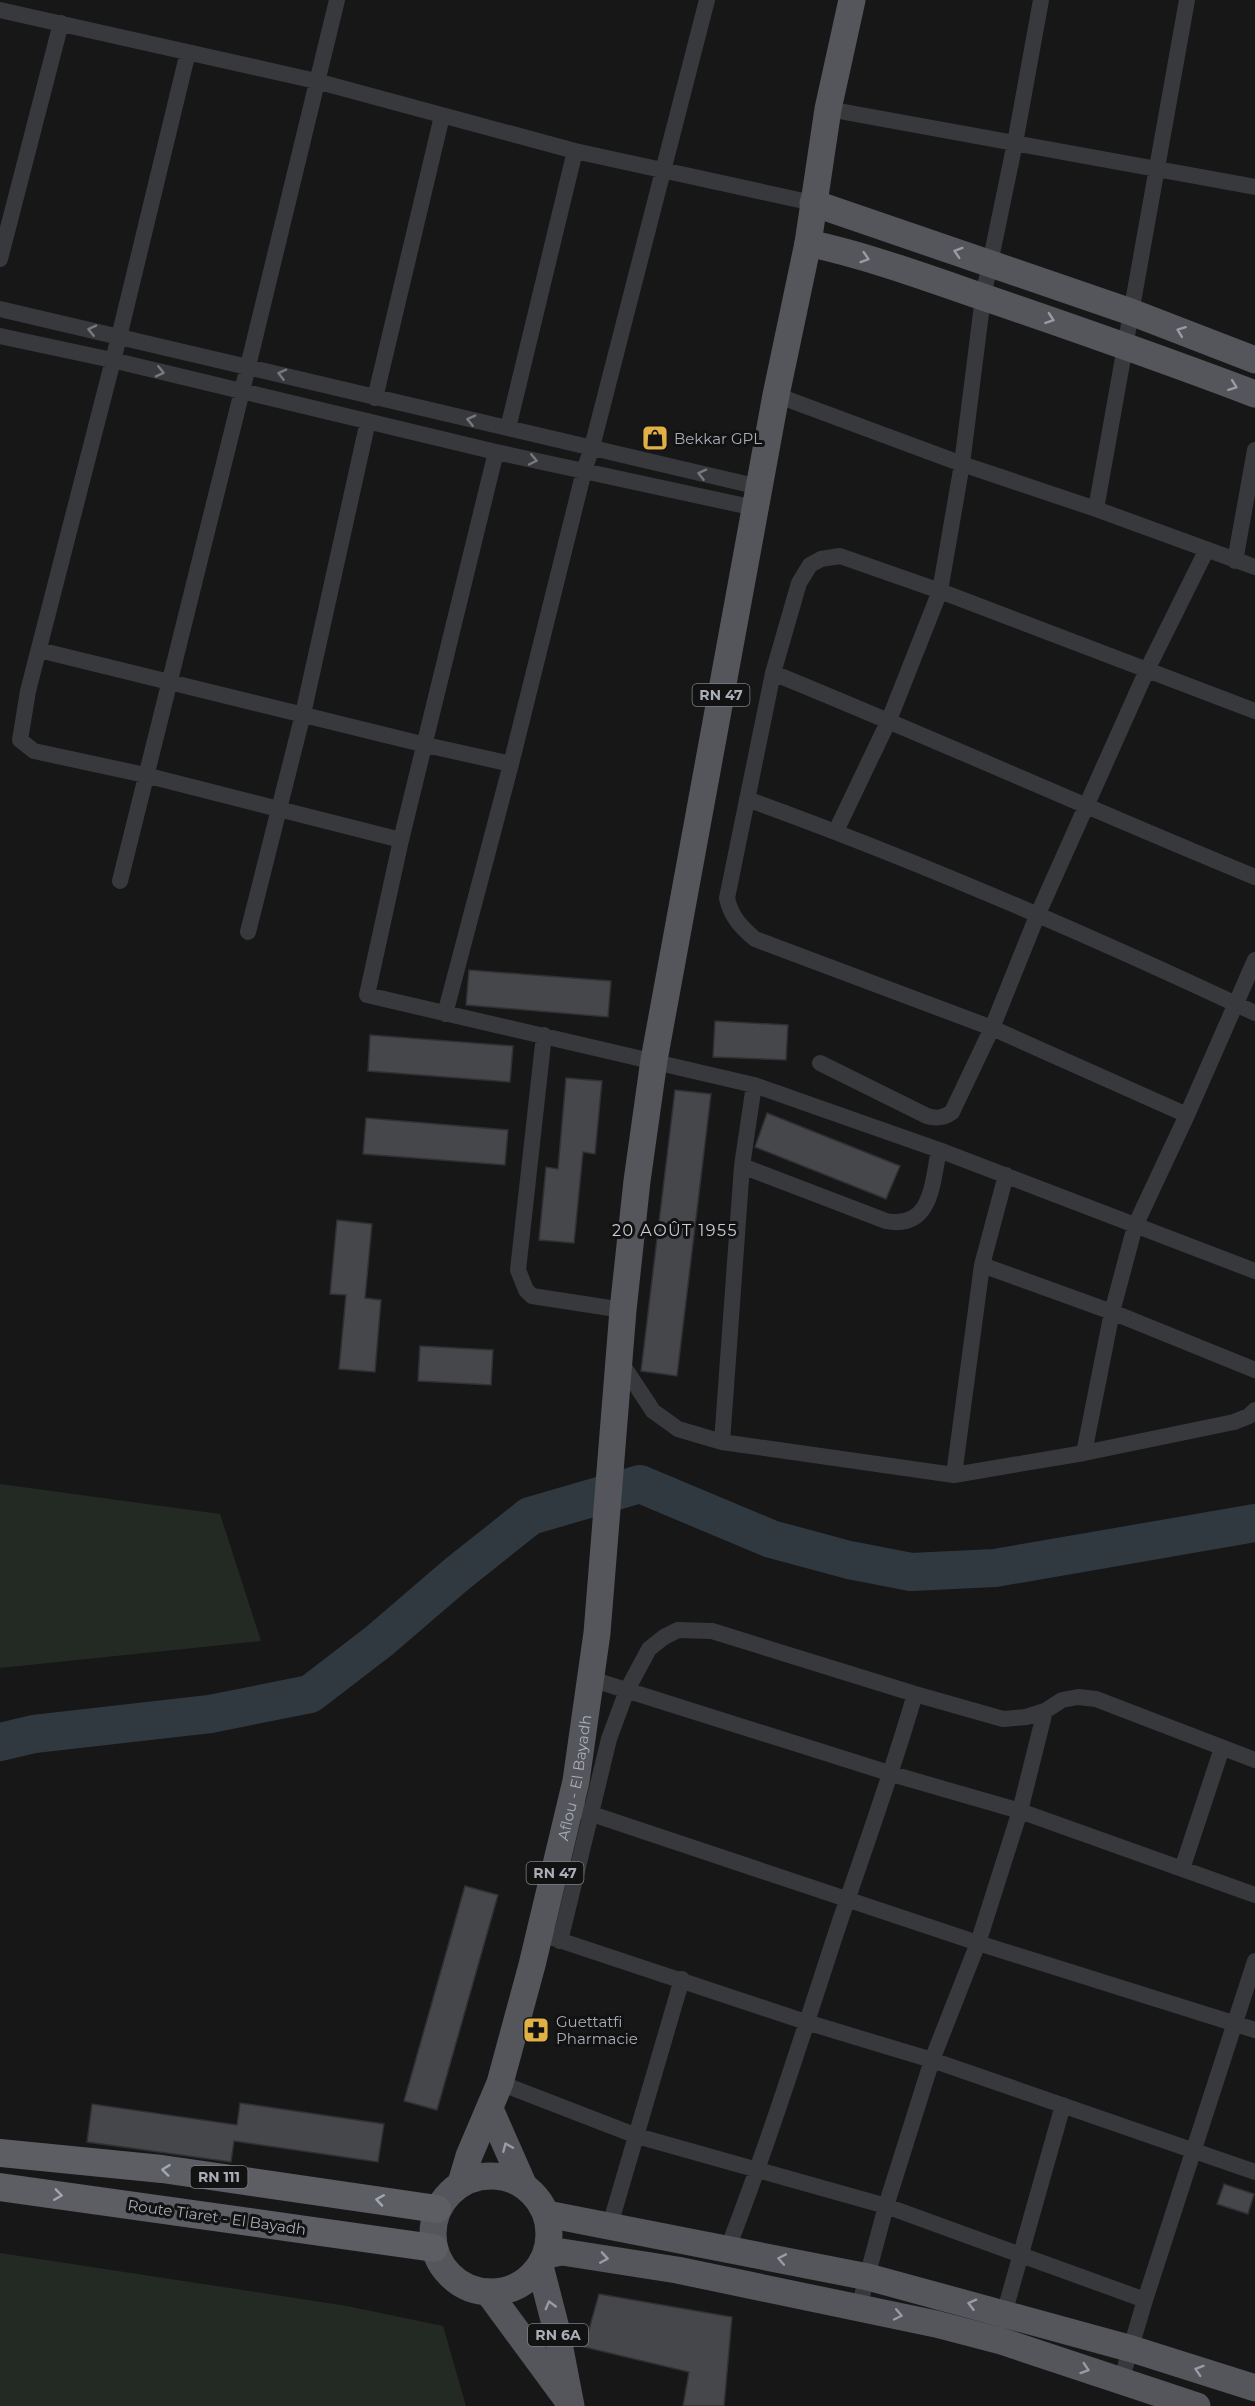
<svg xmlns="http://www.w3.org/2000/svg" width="1255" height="2406" font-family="Montserrat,sans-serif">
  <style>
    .green { fill: #232a24 }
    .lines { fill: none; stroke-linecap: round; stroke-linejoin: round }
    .river { stroke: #313940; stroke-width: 38 }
    .building { fill: #46474b; stroke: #313134; stroke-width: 1.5 }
    .minor { stroke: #38393d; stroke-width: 16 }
    .primary { stroke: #54565c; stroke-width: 27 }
    .trunk { stroke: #5c5e64; stroke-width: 28 }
    .oneway { stroke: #999ca5 }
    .oneway2 { stroke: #777980 }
    .oneway3 { stroke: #a2a6af }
    .labels { text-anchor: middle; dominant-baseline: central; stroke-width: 6; stroke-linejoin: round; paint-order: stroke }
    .shield { fill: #121213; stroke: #7c7f86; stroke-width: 1.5 }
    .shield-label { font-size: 14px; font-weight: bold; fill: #aaaeb7 }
    .poi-label { font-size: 15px; fill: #aaaeb7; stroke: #121213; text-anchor: start }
    .street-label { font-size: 15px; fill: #aaaeb7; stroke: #121213 }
    .neighbourhood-label { font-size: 16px; letter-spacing: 1.5px; fill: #cacdd3; stroke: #121213 }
  </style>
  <rect width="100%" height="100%" fill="#171718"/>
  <path class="green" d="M 0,1484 L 220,1514 L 261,1641 L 0,1668 Z
    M 0,2253 L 347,2306 L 443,2326 L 466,2406 L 0,2406 Z"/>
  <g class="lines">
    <path class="river" d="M 0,1742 L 34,1734 L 210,1714 L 310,1694 L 379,1641 L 457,1574 L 530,1516 L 640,1484 L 771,1539 L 849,1560 L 911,1572 L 995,1568 L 1255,1523"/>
  </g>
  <path class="building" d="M 469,970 L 611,981 L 608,1017 L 466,1005 Z
    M 715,1021 L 788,1025 L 786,1060 L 713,1057 Z
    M 370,1035 L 513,1046 L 510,1082 L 368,1071 Z
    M 566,1078 L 602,1081 L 595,1154 L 583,1152 L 574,1243 L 539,1240 L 546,1167 L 558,1169 Z
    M 675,1090 L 711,1094 L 677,1376 L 641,1371 Z
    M 767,1113 L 900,1166 L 886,1199 L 755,1147 Z
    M 366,1118 L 508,1130 L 505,1165 L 363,1154 Z
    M 337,1220 L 372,1224 L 365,1298 L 381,1300 L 375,1372 L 339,1369 L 346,1295 L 330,1294 Z
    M 420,1346 L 493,1350 L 491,1385 L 418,1381 Z
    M 465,1886 L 498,1895 L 437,2110 L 404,2101 Z
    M 240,2103 L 384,2124 L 378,2162 L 234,2141 L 231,2162 L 87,2142 L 92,2104 L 237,2125 Z
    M 1224,2184 L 1254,2194 L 1248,2214 L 1217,2204 Z
    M 599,2294 L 732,2317 L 724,2406 L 683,2406 L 689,2372 L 584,2347 Z"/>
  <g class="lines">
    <path class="minor" d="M 0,10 L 316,81 L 575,151 L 813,203
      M 188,52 L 119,337 L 28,691 L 20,740 L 34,751 L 145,775 L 401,840
      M 828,109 L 1255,187
      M 0,259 L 61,23
      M 0,309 L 759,487
      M 0,336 L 112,360 L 496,452 L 755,508
      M 776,395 L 962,464 L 1096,509 L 1255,567
      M 375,398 L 442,116
      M 508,428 L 575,151
      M 496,452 L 401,840 L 367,995 L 754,1085 L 939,1150 L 1255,1271
      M 1096,509 L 1187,0
      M 1235,561 L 1255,450
      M 39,650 L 426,745 L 511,764
      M 773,673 C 935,739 1094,811 1255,877
      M 747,799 C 919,861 1089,935 1255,1013
      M 836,831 L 889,720 L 940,591 L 962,464 L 983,297 L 1015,143 L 1041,0
      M 120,881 L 242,391 L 337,0
      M 248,932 L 303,714 L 368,421
      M 445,1014 L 511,764 L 584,471 L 592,447 L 707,0
      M 544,1035 L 518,1270 L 526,1290 L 532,1296 L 623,1310
      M 820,1063 L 927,1116 C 937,1119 944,1118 952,1112 L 992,1028 L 1037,916 L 1147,670 L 1206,551
      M 1187,1115 L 992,1028 L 755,939 C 741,927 731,917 727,898 L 773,673 L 799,583 L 810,565 L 821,559 L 840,556 L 940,591 L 1255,711
      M 742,1166 L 886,1221 C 932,1230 932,1183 939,1150
      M 1006,1175 L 982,1265 L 1112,1312 L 1255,1370
      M 620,1361 L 653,1411 L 678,1429 L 722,1442 L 954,1475 L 1084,1453 L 1234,1422 L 1249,1416 L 1255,1410
      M 722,1442 L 742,1166 L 754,1085
      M 1084,1453 L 1112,1312 L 1135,1226 L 1187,1115 L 1255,960
      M 954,1475 L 982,1265
      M 591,1679 L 892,1774 L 1020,1811 L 1255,1895
      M 580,1810 L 978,1943 L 1255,2030
      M 1182,1869 L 1222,1748
      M 550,1937 L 806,2022 L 932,2060 L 1255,2172
      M 560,1941 L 609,1739 L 627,1690 L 649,1649 L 664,1637 L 678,1630 L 712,1631 L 915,1694 L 1003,1719 L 1026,1717 L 1045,1711 L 1062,1700 L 1078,1697 L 1096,1699 L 1255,1760
      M 500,2083 L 637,2136 L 886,2206 L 1145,2300
      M 610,2225 L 682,1979
      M 728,2248 C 767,2147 800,2043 834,1939 C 861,1858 891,1777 915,1694
      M 859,2307 L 886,2206 L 932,2060 L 978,1943 L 1020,1811 L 1045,1711
      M 1002,2321 L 1063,2105
      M 1121,2381 L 1145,2300 L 1255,1961"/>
    <g class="primary">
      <path d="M 813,203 L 1131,312 L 1255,360"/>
      <path d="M 808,243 C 868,256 925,277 983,297 C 1074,328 1165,360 1255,394"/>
      <path d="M 490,2109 L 523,2184"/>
      <circle cx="491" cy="2234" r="58"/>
      <path id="s1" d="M 461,2183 L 469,2156 L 500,2083 L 532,1965 L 576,1781 L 597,1633 L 623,1310 L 637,1181 L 654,1060 L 776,395 L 808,243 L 828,109 L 852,0"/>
      <path d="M 547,2214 L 868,2277 L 1132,2349 L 1255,2388"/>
      <path d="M 546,2255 L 562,2252 L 677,2270 L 936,2324 L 1001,2341 L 1197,2406"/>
      <path d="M 540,2266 L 556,2328 L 571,2406"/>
      <path d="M 488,2292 L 566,2398"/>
    </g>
    <path class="trunk" d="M 0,2153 L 162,2169 L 437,2209
      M 0,2187 L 434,2248"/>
  </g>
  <defs><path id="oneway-chevron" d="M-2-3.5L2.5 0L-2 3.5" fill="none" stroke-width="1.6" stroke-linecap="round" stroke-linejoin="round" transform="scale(1.5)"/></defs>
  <g class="oneway">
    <use href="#oneway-chevron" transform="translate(958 252) rotate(-162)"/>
    <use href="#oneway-chevron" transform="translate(865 258) rotate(17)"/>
    <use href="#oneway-chevron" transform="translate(1050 319) rotate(19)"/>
    <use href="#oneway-chevron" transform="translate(1181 331) rotate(-159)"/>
    <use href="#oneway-chevron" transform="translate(1233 386) rotate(21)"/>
    <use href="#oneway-chevron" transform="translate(507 2147) rotate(-113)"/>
    <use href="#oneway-chevron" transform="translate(604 2258) rotate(9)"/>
    <use href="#oneway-chevron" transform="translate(782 2259) rotate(-169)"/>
    <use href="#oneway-chevron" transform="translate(972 2304) rotate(-165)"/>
    <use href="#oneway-chevron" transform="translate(550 2305) rotate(-105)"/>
    <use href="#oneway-chevron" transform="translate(898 2315) rotate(12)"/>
    <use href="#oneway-chevron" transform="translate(1085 2369) rotate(18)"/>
    <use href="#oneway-chevron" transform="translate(1199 2370) rotate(-162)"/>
  </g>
  <g class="oneway2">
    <use href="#oneway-chevron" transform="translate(92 330) rotate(-167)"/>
    <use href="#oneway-chevron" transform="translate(160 372) rotate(13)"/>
    <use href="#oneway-chevron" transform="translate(282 374) rotate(-166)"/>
    <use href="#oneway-chevron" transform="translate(471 420) rotate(-167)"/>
    <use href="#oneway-chevron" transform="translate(533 460) rotate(12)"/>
    <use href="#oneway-chevron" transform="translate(702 474) rotate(-166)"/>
  </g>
  <g class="oneway3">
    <use href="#oneway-chevron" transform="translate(166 2170) rotate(-173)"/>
    <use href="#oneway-chevron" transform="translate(58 2195) rotate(8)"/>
    <use href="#oneway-chevron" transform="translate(380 2200) rotate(-171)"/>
  </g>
  <defs>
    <symbol id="shop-square" viewBox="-11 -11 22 22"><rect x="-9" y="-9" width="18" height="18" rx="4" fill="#e2b145" stroke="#121213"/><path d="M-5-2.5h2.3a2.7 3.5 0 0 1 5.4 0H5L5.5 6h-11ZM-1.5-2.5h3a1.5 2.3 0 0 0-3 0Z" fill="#111"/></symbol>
    <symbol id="pharmacy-square" viewBox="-11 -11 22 22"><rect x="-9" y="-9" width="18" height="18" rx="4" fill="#e2b145" stroke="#121213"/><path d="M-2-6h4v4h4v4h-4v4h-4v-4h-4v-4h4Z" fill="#111"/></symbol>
  </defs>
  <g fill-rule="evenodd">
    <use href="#shop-square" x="640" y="423" width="30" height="30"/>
    <use href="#pharmacy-square" x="521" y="2015" width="30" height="30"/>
  </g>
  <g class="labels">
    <g class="shield">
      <rect x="692.5" y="684" width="57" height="22" rx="4.5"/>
      <rect x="526.5" y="1862" width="57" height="22" rx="4.5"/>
      <rect x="190.5" y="2166" width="57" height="22" rx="4.5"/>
      <rect x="528" y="2324" width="60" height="22" rx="4.5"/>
    </g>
    <g class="shield-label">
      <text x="721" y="695">RN 47</text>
      <text x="555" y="1873">RN 47</text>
      <text x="219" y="2177">RN 111</text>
      <text x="558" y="2335">RN 6A</text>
    </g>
    <g class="poi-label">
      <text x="674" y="438">Bekkar GPL</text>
      <text x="556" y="2021">Guettatfi<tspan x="556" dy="17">Pharmacie</tspan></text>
    </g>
    <g class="street-label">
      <text stroke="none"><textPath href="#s1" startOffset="422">Aflou - El Bayadh</textPath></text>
      <text transform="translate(217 2217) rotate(8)">Route Tiaret - El Bayadh</text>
    </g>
    <g class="neighbourhood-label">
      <text x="675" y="1230">20 AOÛT 1955</text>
    </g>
  </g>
</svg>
